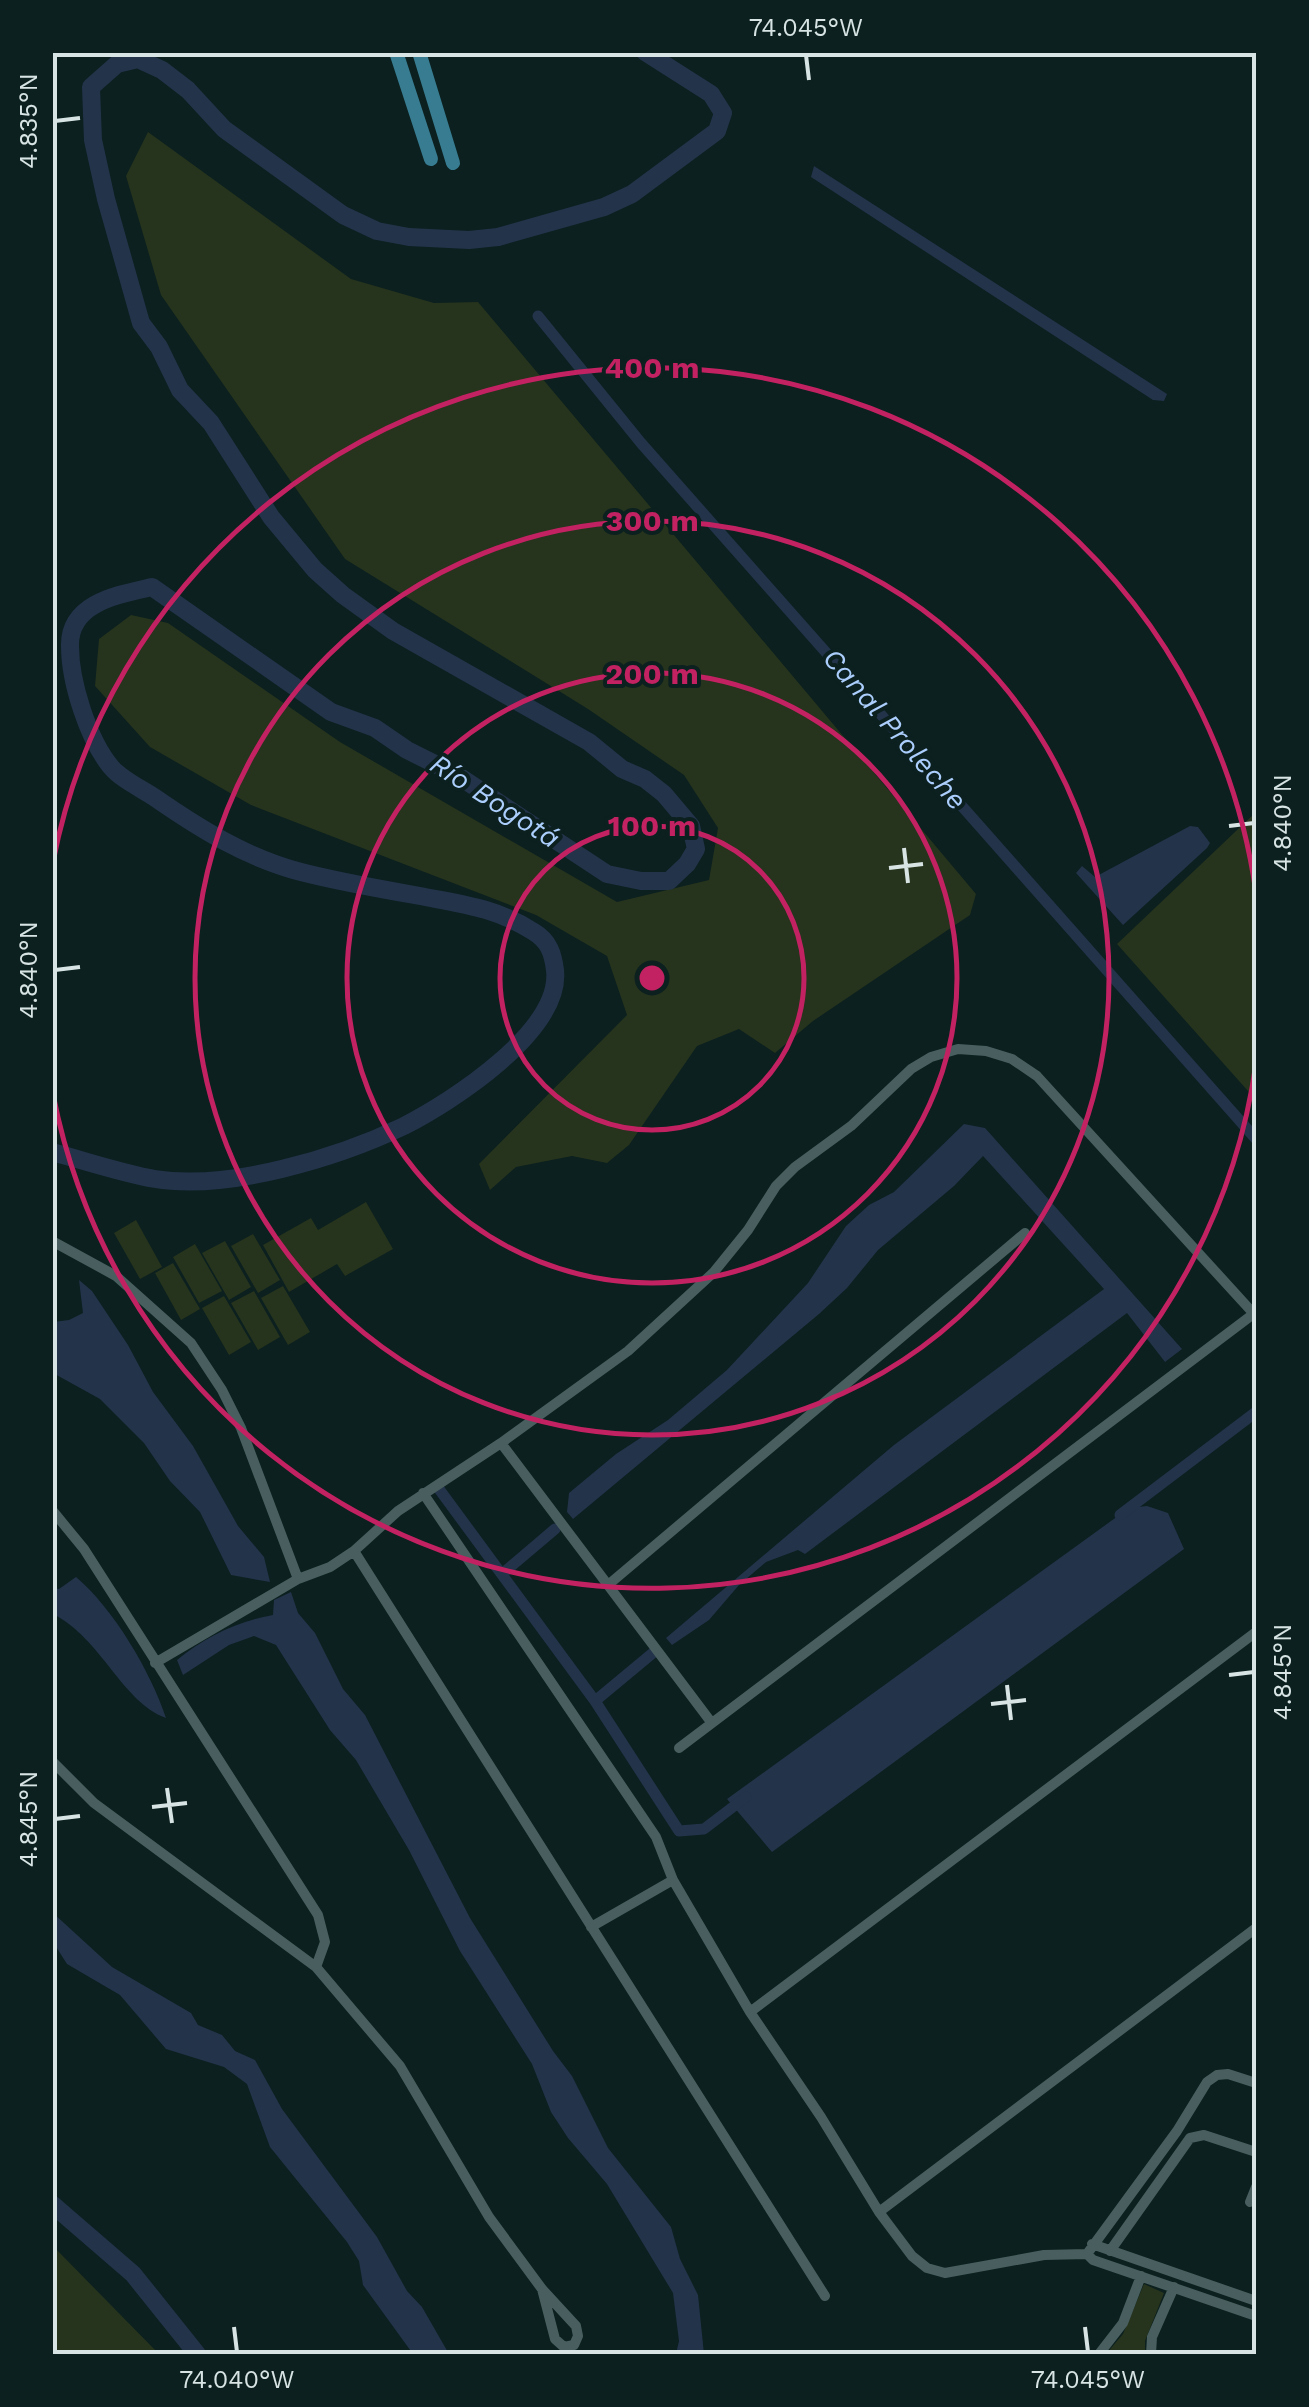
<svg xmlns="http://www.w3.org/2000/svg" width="1309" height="2407" font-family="'Work Sans',sans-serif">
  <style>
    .green { fill: #26331d }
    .water { fill: #23334a }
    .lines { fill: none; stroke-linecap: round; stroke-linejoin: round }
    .canal { stroke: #23334a; stroke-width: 11 }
    .river { stroke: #23334a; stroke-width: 18 }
    .minor { stroke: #495f5f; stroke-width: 10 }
    .major { stroke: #377c91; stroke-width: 14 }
    .ticks { fill: none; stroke: #d7e4e3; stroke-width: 4 }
    .ring { fill: none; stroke: #c32262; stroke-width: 5 }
    .labels { text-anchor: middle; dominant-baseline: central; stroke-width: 8; stroke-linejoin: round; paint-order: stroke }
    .water-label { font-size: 28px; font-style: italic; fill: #accefd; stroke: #0b201f }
    .centre { fill: #c32262; stroke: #0b201f; stroke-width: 5 }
    .ring-label { font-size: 30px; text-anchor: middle; font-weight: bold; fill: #c32262; stroke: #0b201f; stroke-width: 8; stroke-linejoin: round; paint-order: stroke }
    .neatline { fill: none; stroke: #d7e4e3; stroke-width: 4 }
    .ticks-label { font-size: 25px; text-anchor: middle; fill: #d7e4e3 }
  </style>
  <rect width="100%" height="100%" fill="#0b201f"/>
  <path class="green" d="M 148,132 L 351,279 L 434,303 L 478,302 L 976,894 L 970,915 L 813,1021 L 775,1053 L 739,1029 L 697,1046 L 629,1145 L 607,1163 L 572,1156 L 516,1167 L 490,1190 L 479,1164 L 627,1015 L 607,956 L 536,915 L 251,805 L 150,747 L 95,686 L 99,639 L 131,615 L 168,623 L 340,742 L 617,902 L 709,880 L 718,828 L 684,775 L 588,709 L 345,559 L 161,295 L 126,176 Z
    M 1256,812 L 1256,1100 L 1117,944 Z
    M 366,1202 L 393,1249 L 345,1276 L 337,1264 L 289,1292 L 263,1245 L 311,1218 L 318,1230 Z
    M 136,1220 L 162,1267 L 140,1279 L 114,1233 Z
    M 253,1234 L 280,1280 L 258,1293 L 231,1246 Z
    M 225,1241 L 251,1287 L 229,1300 L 202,1253 Z
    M 195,1244 L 222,1291 L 199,1303 L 173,1257 Z
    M 173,1263 L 200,1309 L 181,1320 L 155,1273 Z
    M 283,1286 L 310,1332 L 288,1345 L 261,1298 Z
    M 254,1291 L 280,1337 L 258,1350 L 231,1303 Z
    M 224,1296 L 251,1342 L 229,1355 L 202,1308 Z
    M 53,2246 L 159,2354 L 53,2354 Z
    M 1144,2284 L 1164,2293 L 1145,2341 L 1145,2354 L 1106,2354 L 1123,2334 Z"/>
  <path class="water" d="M 814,166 L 1167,394 L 1164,401 L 1153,400 L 811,177 Z
    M 1190,826 L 1198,827 L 1210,843 L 1207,848 L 1123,925 L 1076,873 L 1082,866 L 1095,877 Z
    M 964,1124 L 985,1128 L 1182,1349 L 1165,1362 L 1127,1313 L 805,1554 L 798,1550 L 766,1562 L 739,1585 L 709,1620 L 672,1645 L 666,1638 L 894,1445 L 1104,1289 L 983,1156 L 954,1186 L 878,1250 L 847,1288 L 819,1314 L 573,1519 L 567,1512 L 569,1493 L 616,1454 L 668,1420 L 727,1370 L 808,1283 L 846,1226 L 869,1205 L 894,1192 Z
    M 79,1280 L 92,1291 L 128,1345 L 153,1392 L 193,1446 L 238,1526 L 264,1557 L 270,1582 L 231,1575 L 200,1512 L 170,1481 L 144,1443 L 100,1399 L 53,1373 L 53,1322 L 69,1320 L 83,1313 Z
    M 1147,1506 L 1168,1513 L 1184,1549 L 772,1852 L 727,1799 L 1129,1508 Z
    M 76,1577 C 113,1608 151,1672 166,1718 C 122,1702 101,1638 53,1614 L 53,1588 L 59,1589 Z
    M 291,1592 L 298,1613 L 315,1633 L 343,1689 L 365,1715 L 470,1918 L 553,2051 L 572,2076 L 608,2148 L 671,2227 L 680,2259 L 698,2295 L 704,2354 L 676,2354 L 679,2341 L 673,2293 L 607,2184 L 568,2138 L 551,2112 L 532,2064 L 460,1951 L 409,1850 L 356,1760 L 330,1730 L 276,1645 L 254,1636 L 229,1645 L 183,1675 L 177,1660 C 205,1637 238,1621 273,1615 L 274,1600 Z
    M 52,1912 L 112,1967 L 191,2013 L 198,2025 L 222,2035 L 235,2051 L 255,2060 L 282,2109 L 377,2237 L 407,2291 L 422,2307 L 449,2354 L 413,2354 L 363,2285 L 359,2261 L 347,2242 L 270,2147 L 247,2084 L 224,2067 L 166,2049 L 120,1995 L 67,1964 L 53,1942 Z"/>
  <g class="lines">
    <path class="canal" d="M 538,316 L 641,443 L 1256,1139
      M 439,1489 L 595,1701 L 679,1831 L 704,1829 L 746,1797
      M 1120,1515 L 1256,1412
      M 502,1574 L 555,1529
      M 595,1701 L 654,1652"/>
    <path class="river" d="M 52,1152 C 86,1161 121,1173 155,1179 C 228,1191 337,1158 404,1126 C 451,1102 562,1031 555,970 C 553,954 549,941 534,932 C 497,908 462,904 420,896 C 380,889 340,882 301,872 C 247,858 200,829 154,797 C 140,788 121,779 111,767 C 88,739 70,682 70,646 C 69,603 117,595 152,587 L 331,712 L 375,728 L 407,750 L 457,775 L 607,874 L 641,881 L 669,881 L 687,864 L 696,849 L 691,826 L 664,794 L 645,779 L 622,769 L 589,742 L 393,631 L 343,595 L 315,570 L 271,517 L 211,423 L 180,390 L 159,347 L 141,323 L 106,199 L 93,140 L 91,87 L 117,64 L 138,59 L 162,70 L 188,90 L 224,129 L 343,215 L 377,231 L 409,237 L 469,240 L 498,237 L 604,207 L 632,194 L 717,131 L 723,113 L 711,94 L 645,52
      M 52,2204 L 133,2274 L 197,2354"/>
    <path class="minor" d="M 52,1241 L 116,1276 L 191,1343 L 222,1390 L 241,1428 L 298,1579
      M 501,1443 L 711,1722
      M 423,1493 L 656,1837 L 673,1880 L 750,2012 L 821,2117 L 879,2212 L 912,2256 L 927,2268 L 945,2273 L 1044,2255 L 1087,2254 L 1093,2260 L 1256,2316
      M 52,1510 L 84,1549 L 318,1915 L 325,1942 L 316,1967
      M 354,1551 L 825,2296
      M 608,1585 L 1025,1233
      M 155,1663 L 298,1579 L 330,1567 L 354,1551 L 398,1511 L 501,1443 L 628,1351 L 714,1272 L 748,1230 L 776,1186 L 795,1167 L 851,1126 L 911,1069 L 931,1057 L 958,1049 L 986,1051 L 1012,1059 L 1037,1076 L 1254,1314
      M 679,1748 L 1256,1312
      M 52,1761 L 94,1803 L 316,1967 L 400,2066 L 489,2217 L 542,2289 L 576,2326 L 578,2336 L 574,2345 L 564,2347 L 555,2339 L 542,2289
      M 591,1927 L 673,1880
      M 750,2012 L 1256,1632
      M 1250,2202 L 1256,2187
      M 879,2212 L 1256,1928
      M 1092,2244 L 1256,2301
      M 1110,2251 L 1190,2138 L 1204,2135 L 1256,2152
      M 1087,2254 L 1177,2131 L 1207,2082 L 1217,2075 L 1228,2074 L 1256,2083
      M 1099,2354 L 1123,2323 L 1141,2276
      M 1151,2354 L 1152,2337 L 1174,2287"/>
    <path class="major" d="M 396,52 L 431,159
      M 419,52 L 453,163"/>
  </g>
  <path class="ticks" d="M 806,55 L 809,80M 55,121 L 80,118M 1229,826 L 1254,823M 904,848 L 908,883M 889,868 L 923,864M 55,970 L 80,967M 1229,1675 L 1254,1672M 1007,1685 L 1011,1720M 991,1704 L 1026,1700M 167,1788 L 172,1823M 152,1807 L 187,1803M 55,1819 L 80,1816M 234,2327 L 237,2352M 1085,2327 L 1088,2352"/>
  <g class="ring">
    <circle cx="652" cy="978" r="152"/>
    <circle cx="652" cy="978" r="305"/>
    <circle cx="652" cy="978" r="457"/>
    <path d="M1256 1063A610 610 0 0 1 53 1094M53 862A610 610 0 0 1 1256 893"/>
  </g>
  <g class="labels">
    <g class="water-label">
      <text transform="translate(895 729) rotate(49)">Canal Proleche</text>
      <text transform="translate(495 801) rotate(33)">Río Bogotá</text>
    </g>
  </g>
  <circle cx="652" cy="978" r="15" class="centre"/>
  <g class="ring-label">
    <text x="652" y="378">400 m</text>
    <text x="652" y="531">300 m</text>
    <text x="652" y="684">200 m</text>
    <text x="652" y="836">100 m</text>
  </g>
  <rect width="1309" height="2407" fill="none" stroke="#0b201f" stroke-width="110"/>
  <rect x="55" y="55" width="1199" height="2297" class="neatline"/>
  <g class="ticks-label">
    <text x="806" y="36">74.045°W</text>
    <text transform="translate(28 121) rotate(-90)" y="9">4.835°N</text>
    <text transform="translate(1282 823) rotate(-90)" y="9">4.840°N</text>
    <text transform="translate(28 970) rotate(-90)" y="9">4.840°N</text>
    <text transform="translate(1282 1672) rotate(-90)" y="9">4.845°N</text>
    <text transform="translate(28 1819) rotate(-90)" y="9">4.845°N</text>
    <text x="237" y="2388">74.040°W</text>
    <text x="1088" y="2388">74.045°W</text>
  </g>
</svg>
